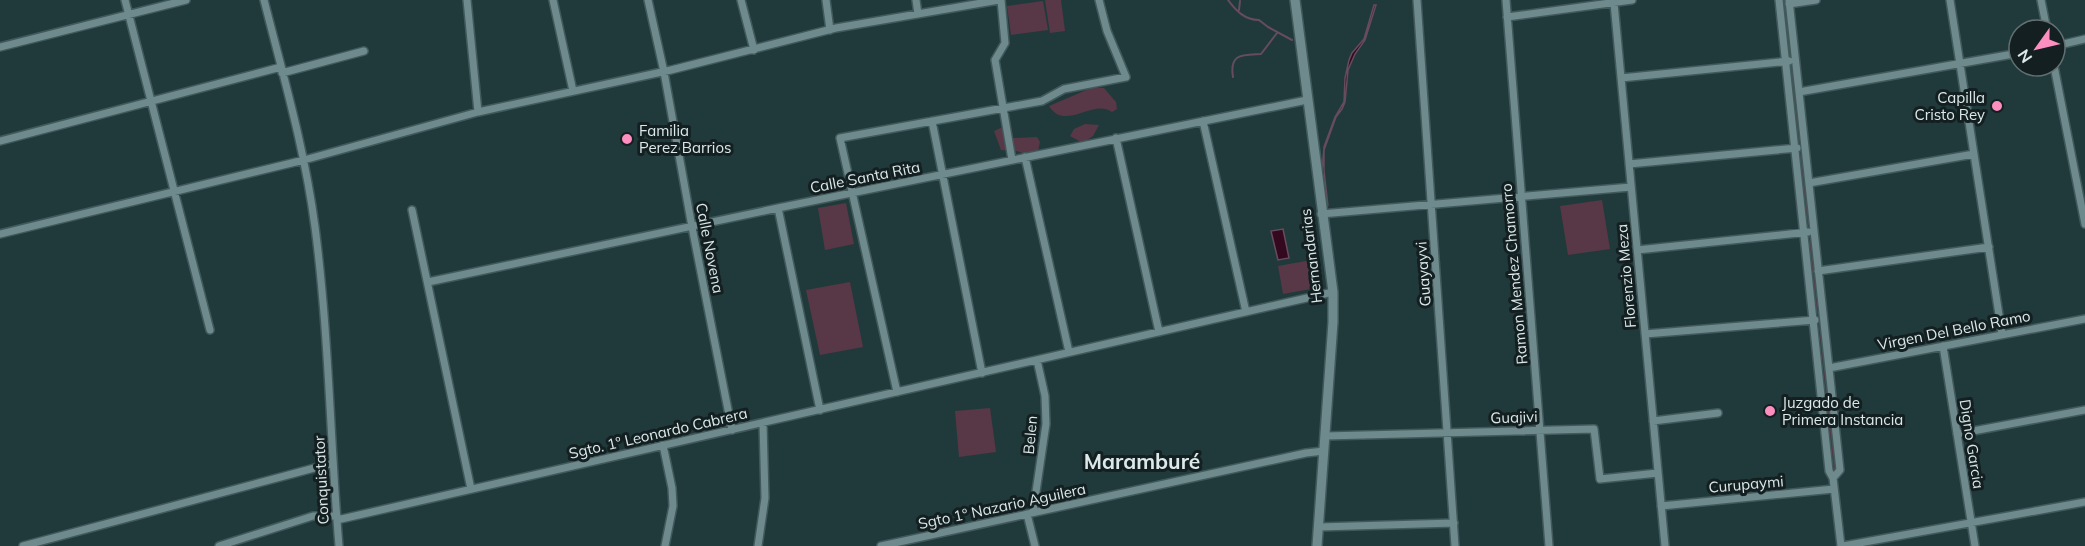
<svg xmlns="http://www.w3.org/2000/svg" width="2085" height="546" font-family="Mulish,sans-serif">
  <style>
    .green { fill: #583746 }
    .water { fill: #340920; stroke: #664c5d; stroke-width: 1.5 }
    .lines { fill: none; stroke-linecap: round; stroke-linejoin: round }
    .stream { stroke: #664c5d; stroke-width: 2 }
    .minor-casing { stroke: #42595b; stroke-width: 10 }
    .tertiary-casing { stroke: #42595b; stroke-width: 12 }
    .minor { stroke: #6e8a8c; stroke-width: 7 }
    .tertiary { stroke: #6e8a8c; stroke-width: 9 }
    .poi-dot { fill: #fd8ec0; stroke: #131f20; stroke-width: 2 }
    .labels { text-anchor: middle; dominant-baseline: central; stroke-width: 6; stroke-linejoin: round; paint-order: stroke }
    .poi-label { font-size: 15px; fill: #dbe9eb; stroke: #131f20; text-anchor: start }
    .street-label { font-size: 15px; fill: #dbe9eb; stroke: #131f20 }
    .district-label { font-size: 21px; font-weight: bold; fill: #dbe9eb; stroke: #131f20 }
  </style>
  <rect width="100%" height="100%" fill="#203a3c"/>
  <path class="green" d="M 1045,0 L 1061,0 L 1065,31 L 1050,33 Z
    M 1782,0 L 1785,0 L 1791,53 L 1789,55 Z
    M 1043,1 L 1048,30 L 1011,35 L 1007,6 Z
    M 1791,69 L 1793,70 L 1799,141 L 1798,140 Z
    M 1091,88 L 1104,88 L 1116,102 L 1117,109 L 1112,112 C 1093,98 1065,132 1049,106 Z
    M 1085,124 L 1099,125 L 1093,136 L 1083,143 L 1070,136 L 1074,129 Z
    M 1003,127 L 1008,129 L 1013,138 L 1037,137 L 1040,142 L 1038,151 L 1028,155 L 1017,151 L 1001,150 L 994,131 Z
    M 1801,155 L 1809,224 L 1808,226 L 1799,156 Z
    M 1602,200 L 1610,249 L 1568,255 L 1560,206 Z
    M 846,203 L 854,244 L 825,250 L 818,208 Z
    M 1810,241 L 1811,242 L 1818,314 L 1816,313 L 1809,243 Z
    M 1317,259 L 1322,287 L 1283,294 L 1278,266 Z
    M 850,282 L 863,347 L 820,355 L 806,290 Z
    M 1819,326 L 1821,327 L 1836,470 L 1834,472 Z
    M 990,408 L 996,452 L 959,457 L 955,411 Z"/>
  <path class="water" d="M 1374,5 L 1376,5 L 1365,40 L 1355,54 L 1348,70 L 1345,102 L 1342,109 L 1336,117 L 1324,150 L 1324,171 L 1328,206 L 1322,172 L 1324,147 L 1335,117 L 1344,102 L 1345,78 L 1349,60 L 1352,53 L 1364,39 Z
    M 1283,229 L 1289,258 L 1278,260 L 1271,231 Z"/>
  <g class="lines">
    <path class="stream" d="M 1228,0 C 1236,11 1245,20 1259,20 L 1268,27 L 1292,40
      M 1239,10 L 1240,1
      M 1233,77 C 1229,53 1243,55 1261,54 L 1277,33"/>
    <defs>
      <path id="minor" d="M 125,0 L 210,330
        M 264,0 C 283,75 305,150 315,227 C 329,333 330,440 339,546
        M 467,0 L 478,112
        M 553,0 L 573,91
        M 648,0 L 664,72 L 692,227 L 732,430
        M 741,0 L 754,50
        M 826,0 L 830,30
        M 916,0 L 918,14
        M 1001,0 L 1005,43 L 995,60 L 1012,160
        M 1417,0 L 1455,546
        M 1506,0 L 1549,546
        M 1779,0 L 1829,471 L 1833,478 L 1841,546
        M 1789,0 L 1840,470 L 1833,478
        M 1950,0 L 2002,334
        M 2041,0 L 2047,30
        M 1614,3 L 1665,546
        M 1789,4 L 1816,0
        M 1507,17 L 1632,0
        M 2055,46 L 2085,39
        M 0,47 L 186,0
        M 2054,66 L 2085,224
        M 282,73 L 364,51
        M 1621,78 L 1789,61
        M 1799,92 L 2019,53
        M 932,121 L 982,373
        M 1203,121 L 1246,312
        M 1116,138 L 1159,332
        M 0,141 L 281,67
        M 1025,157 L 1069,352
        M 1629,164 L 1797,148
        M 1809,183 L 1974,154
        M 778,208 L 820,410
        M 412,210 L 471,489
        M 1321,214 L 1631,187
        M 0,234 L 304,160 L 478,112 L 671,70 L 836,28 L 999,0
        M 1637,250 L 1808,232
        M 1818,271 L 1989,247
        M 428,282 L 778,208 L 1307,100
        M 1645,334 L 1815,320
        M 1943,346 L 1975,546
        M 1829,368 L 2085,319
        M 897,392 L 840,138 L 1042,101 L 1064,89 L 1126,77 L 1107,31 L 1099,0
        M 1653,421 L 1718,413
        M 1957,434 L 2085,410
        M 1325,436 L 1594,429 L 1600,479 L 1658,473
        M 663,445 L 672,488 L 673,506 L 665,546
        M 1661,506 L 1834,489
        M 1033,512 L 1046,424 L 1045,396 L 1037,360
        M 1027,514 L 1035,546
        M 337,520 L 1333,292
        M 1319,527 L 1454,523
        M 23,546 L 333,463
        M 219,546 L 313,516 L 337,516
        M 758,546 L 765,498 L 763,423
        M 881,546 L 1306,453 L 1324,451
        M 1843,546 L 2085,502"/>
      <path id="tertiary" d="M 1295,0 L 1333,292 L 1333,322 L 1317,546"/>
    </defs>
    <use href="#minor" class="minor-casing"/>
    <use href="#tertiary" class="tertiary-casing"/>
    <use href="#minor" class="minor"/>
    <use href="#tertiary" class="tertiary"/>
  </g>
  <g class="poi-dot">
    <circle cx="1997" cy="106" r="6"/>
    <circle cx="627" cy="139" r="6"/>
    <circle cx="1770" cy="411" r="6"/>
  </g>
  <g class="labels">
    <g class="poi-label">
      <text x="1985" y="97" text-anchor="end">Capilla<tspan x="1985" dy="17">Cristo Rey</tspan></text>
      <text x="639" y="130">Familia<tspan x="639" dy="17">Perez Barrios</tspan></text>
      <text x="1782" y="402">Juzgado de<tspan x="1782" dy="17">Primera Instancia</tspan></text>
    </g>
    <g class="street-label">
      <text transform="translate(865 177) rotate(-11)">Calle Santa Rita</text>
      <text transform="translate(710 248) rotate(79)">Calle Novena</text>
      <text transform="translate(1311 256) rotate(-97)">Hernandarias</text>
      <text transform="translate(1423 274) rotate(-94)">Guayayvi</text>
      <text transform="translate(1514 274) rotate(-95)">Ramon Mendez Chamorro</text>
      <text transform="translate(1626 276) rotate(-95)">Florenzio Meza</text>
      <text transform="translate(1954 330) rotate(-11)">Virgen Del Bello Ramo</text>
      <text transform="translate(1514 417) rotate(-2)">Guajivi</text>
      <text transform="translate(658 433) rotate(-13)">Sgto. 1º Leonardo Cabrera</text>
      <text transform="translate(1030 435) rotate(-85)">Belen</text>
      <text transform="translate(1972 444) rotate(81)">Digno Garcia</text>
      <text transform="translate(321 480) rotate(-93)">Conquistator</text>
      <text transform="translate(1746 484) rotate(-5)">Curupaymi</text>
      <text transform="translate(1002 506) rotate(-12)">Sgto 1º Nazario Aguilera</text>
    </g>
    <g class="district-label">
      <text x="1142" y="461">Maramburé</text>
    </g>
  </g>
  <g transform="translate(2037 48) rotate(236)"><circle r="28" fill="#131f20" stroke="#637071" stroke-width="1.5"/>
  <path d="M0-4.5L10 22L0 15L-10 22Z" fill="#fd8ec0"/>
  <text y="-9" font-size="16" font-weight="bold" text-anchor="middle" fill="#dbe9eb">N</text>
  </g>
</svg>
